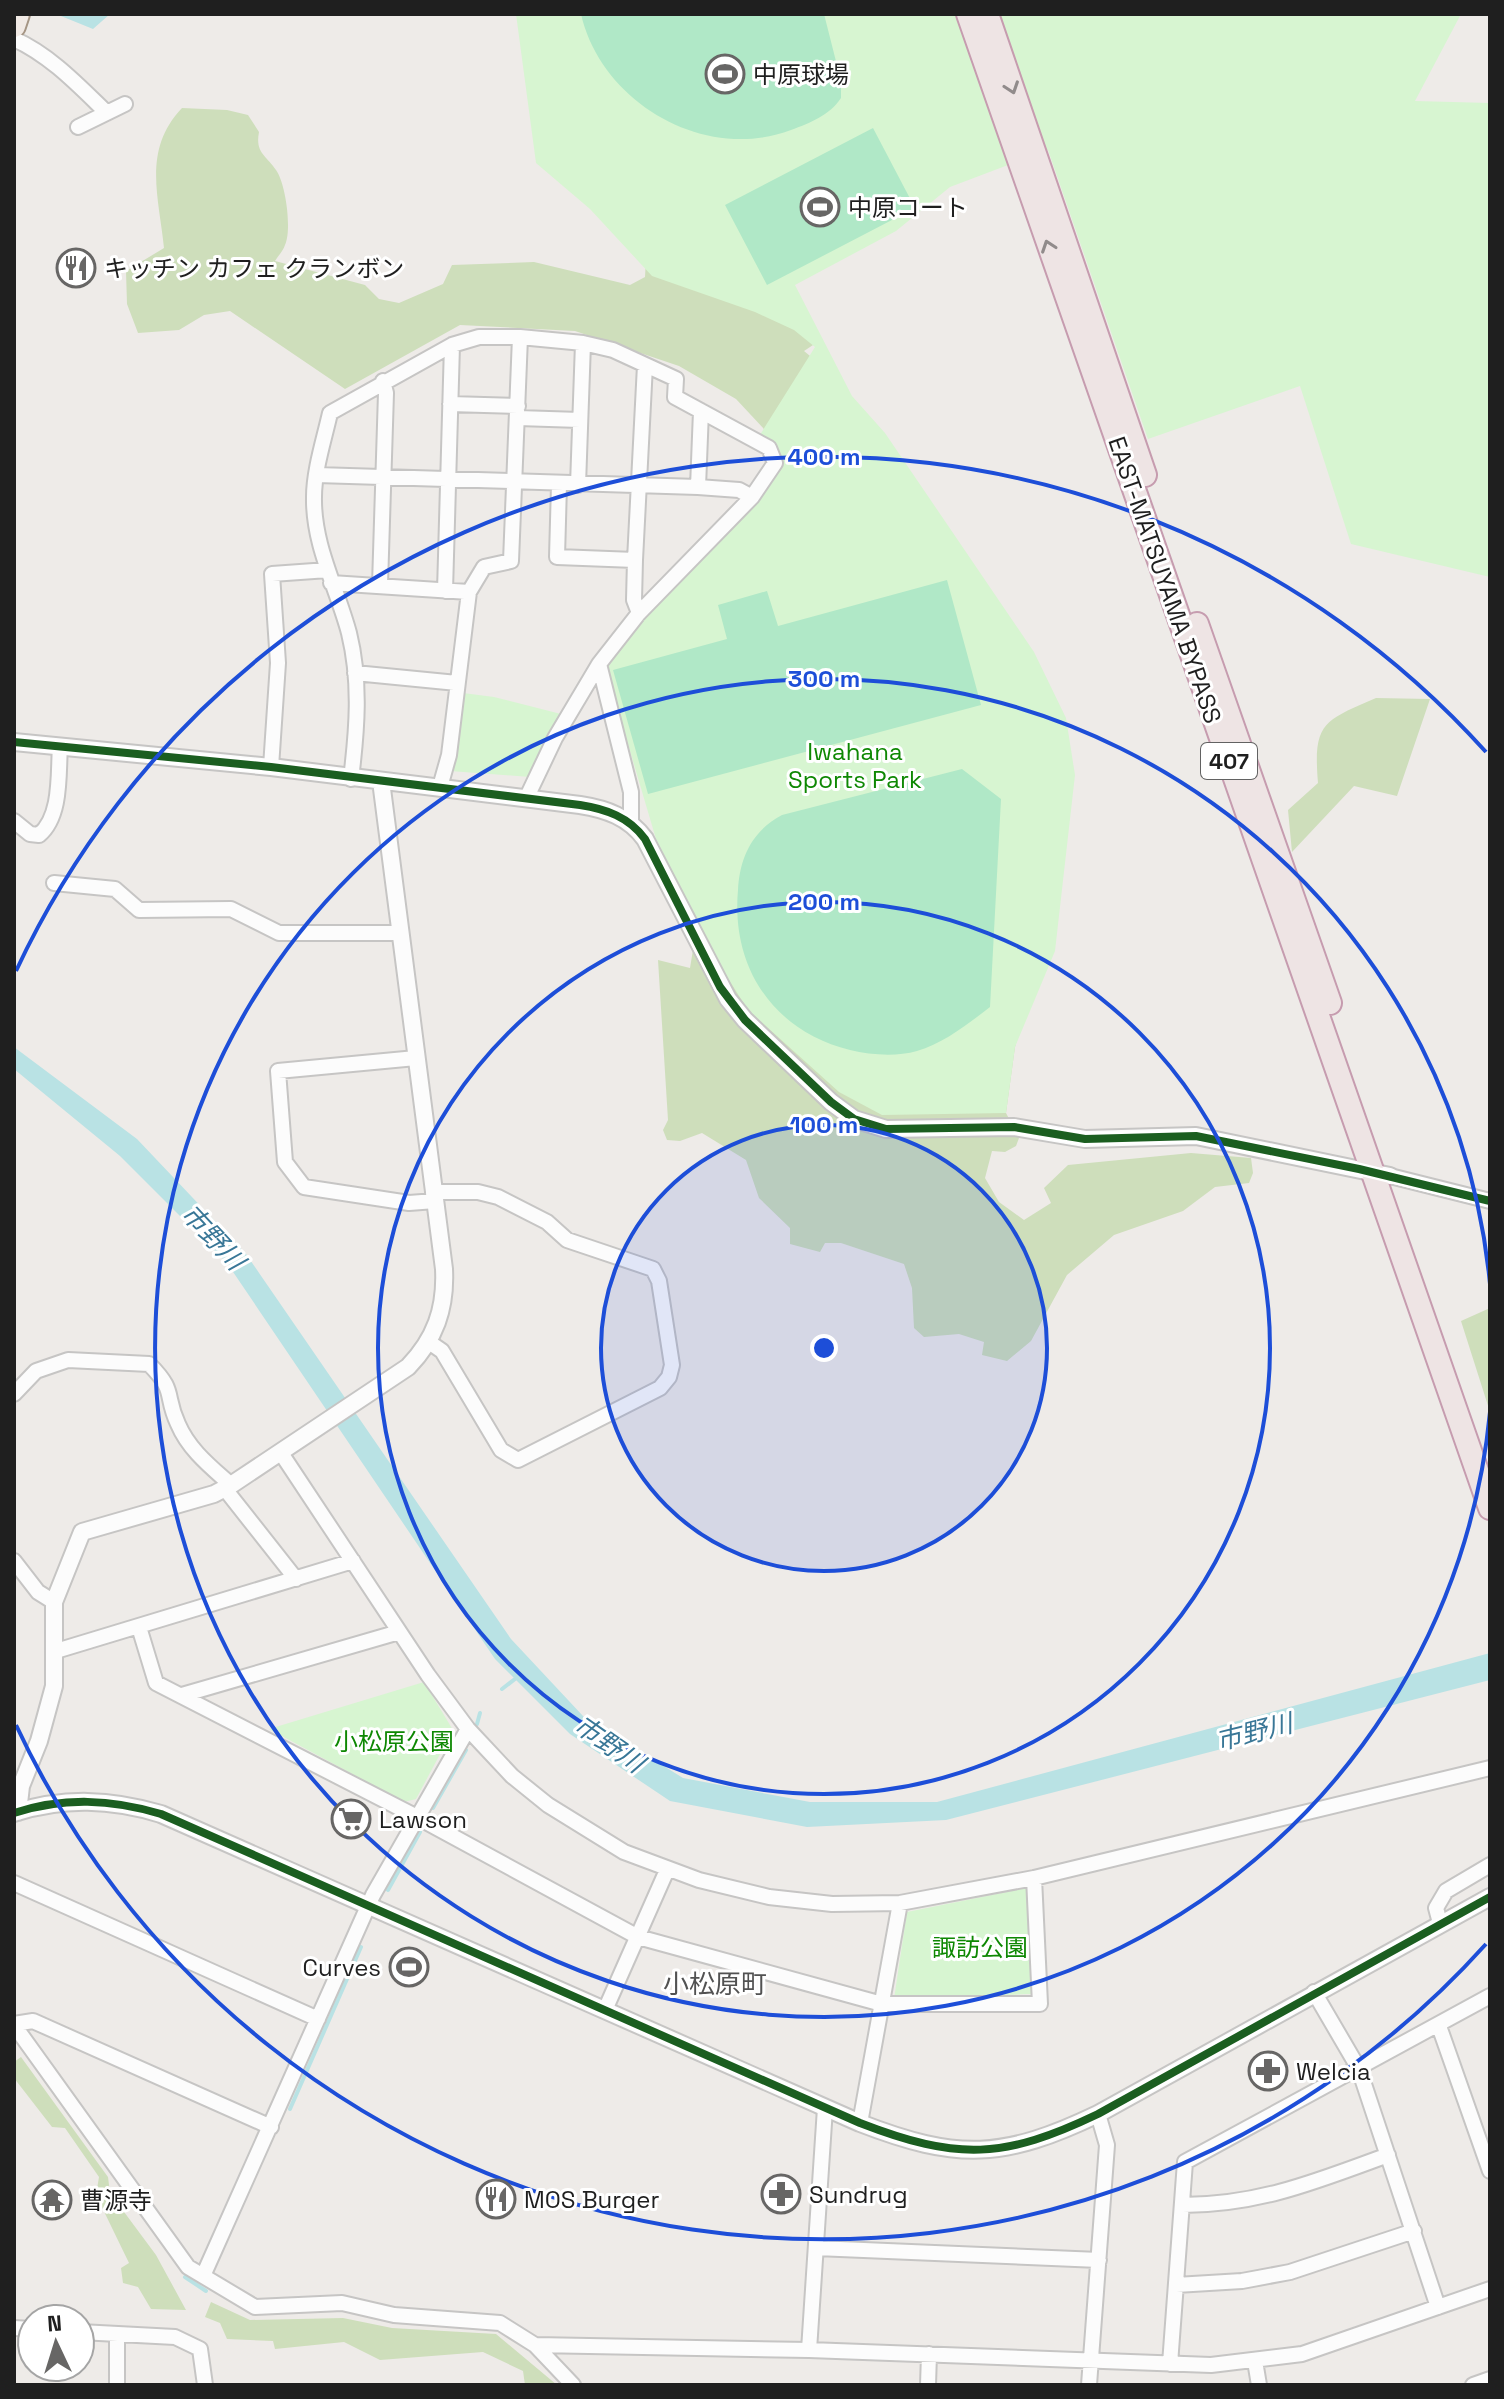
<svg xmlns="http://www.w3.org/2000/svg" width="1504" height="2399" font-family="'Space Grotesk','Noto Sans JP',sans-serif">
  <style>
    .forest { fill: #cedebb }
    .park { fill: #d7f5d1 }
    .pitch { fill: #b0e8c7 }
    .water { fill: #b9e2e4 }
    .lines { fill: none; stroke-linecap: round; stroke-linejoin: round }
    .stream { stroke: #b9e2e4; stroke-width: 4 }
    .minor-casing { stroke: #c6c5c4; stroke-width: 18 }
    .tertiary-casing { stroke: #c6c5c4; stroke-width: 20 }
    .primary-casing { stroke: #a59584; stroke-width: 26 }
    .trunk-casing { stroke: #c69caf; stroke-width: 26 }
    .minor { stroke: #fcfcfc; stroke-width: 14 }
    .tertiary { stroke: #fcfcfc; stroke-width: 16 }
    .primary { stroke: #f1eae5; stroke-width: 22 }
    .trunk { stroke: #eee4e4; stroke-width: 22 }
    .cycleway-casing { stroke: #fff; stroke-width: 13 }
    .cycleway { stroke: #1b5e20; stroke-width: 8 }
    .oneway { stroke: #918b8b }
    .ring { fill: none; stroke: #1d4ed8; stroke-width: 4 }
    .labels { text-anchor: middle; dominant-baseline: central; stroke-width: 6; stroke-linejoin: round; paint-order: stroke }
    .shield { fill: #fff; stroke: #626262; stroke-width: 2 }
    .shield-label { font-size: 22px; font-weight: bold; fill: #1f1f1f }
    .poi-label { font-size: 24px; fill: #1f1f1f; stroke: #fff; text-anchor: start }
    .street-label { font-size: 24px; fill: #1f1f1f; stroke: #fff }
    .park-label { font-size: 24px; fill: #0e8803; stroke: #fff }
    .water-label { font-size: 26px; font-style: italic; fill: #397797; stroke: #fff }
    .neighbourhood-label { font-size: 26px; fill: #525252; stroke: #fff }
    .centre { fill: #1d4ed8; stroke: #fff; stroke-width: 4 }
    .ring-label { font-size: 24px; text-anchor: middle; font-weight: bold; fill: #1d4ed8; stroke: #fff; stroke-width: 6; stroke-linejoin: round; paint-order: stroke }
  </style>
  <rect width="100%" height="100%" fill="#eeebe8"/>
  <path class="forest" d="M 182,108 L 227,110 L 248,115 L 259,132 C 255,153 266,155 276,170 C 286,184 292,230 285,245 C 283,251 278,256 275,261 L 365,285 L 379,299 L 399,303 L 443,284 L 452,265 L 534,262 L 630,285 L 645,277 L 646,259 L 819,341 L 804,351 L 832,374 L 1043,949 L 1015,1047 L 1006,1113 L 1019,1138 L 1016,1146 L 1005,1152 L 992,1151 L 985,1178 L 999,1202 L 1024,1220 L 1051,1203 L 1044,1188 L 1068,1165 L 1191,1153 L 1251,1158 L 1253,1173 L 1249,1183 L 1215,1187 L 1183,1211 L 1114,1235 L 1067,1275 L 1031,1341 L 1007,1361 L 982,1355 L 984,1342 L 959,1334 L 924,1337 L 914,1328 L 912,1288 L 904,1264 L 841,1243 L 825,1243 L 820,1252 L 790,1244 L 790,1228 L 759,1198 L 746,1160 L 702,1133 L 680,1141 L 667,1140 L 663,1130 L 668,1120 L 658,960 L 690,968 L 777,443 L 736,399 L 679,366 L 575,331 L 460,325 L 345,389 L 230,311 L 204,315 L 179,330 L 138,333 L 127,304 L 126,271 L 164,248 C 159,197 142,150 182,108 Z
    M 1376,698 L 1430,699 L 1397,796 L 1354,786 L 1292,852 L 1288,810 L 1318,783 C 1313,723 1323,721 1376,698 Z
    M 1490,1308 L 1490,1412 L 1461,1321 Z
    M 21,2057 L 108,2177 L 110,2193 L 156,2255 L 186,2310 L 151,2309 L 138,2287 L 123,2283 L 121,2268 L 129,2263 L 96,2195 L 99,2177 L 65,2128 L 52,2127 L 14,2078 L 14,2062 Z
    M 211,2302 L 250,2320 L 343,2318 L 392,2328 L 496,2334 L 557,2385 L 525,2385 L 523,2371 L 483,2352 L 380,2360 L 344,2342 L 275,2349 L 273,2341 L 227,2339 L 220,2323 L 205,2317 Z"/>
  <path class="park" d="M 516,14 L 1461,14 L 1415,101 L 1490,103 L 1490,577 L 1351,544 L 1300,386 L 1148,439 L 1048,150 L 950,187 L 896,231 L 795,285 L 852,396 L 885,433 L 1034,652 L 1066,718 L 1075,775 L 1055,951 L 1015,1047 L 1006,1113 L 882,1115 L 839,1092 L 748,1010 L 717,961 L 656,839 L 604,663 L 779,466 L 758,438 L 815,347 L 794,330 L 755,312 L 652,276 L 590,209 L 536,163 Z
    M 463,693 L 494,697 L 561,714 L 530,777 L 450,771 L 456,757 Z
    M 424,1682 L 453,1730 L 416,1799 L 404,1802 L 269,1729 Z
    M 1027,1888 L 1031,1994 L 894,1999 L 907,1912 Z"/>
  <path class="pitch" d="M 581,14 L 824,14 L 841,81 L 841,98 C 830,115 810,123 791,130 C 704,163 601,102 581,14 Z
    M 873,128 L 915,208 L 767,285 L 725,205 Z
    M 947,580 L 981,705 L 648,794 L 613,670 L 727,639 L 718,605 L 767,591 L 778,626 Z
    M 962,769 L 1001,799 L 990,1007 C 968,1024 944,1043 917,1051 C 896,1057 871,1055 850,1050 C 773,1031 731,967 738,890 C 740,857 752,831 782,815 Z"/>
  <path class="water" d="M 56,14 L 110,14 L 93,29 Z
    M 14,1047 L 137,1139 L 246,1254 L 511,1639 L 583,1716 L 683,1778 L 810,1802 L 937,1802 L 1490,1653 L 1490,1680 L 946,1820 L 807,1827 L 670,1801 L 570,1734 L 495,1659 L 227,1263 L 120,1156 L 14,1069 Z"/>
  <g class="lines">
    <path class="stream" d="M 502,1689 L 515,1679
      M 477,1724 L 480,1713
      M 433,1808 L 466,1750
      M 388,1890 L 420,1832
      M 290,2109 L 361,1947
      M 185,2277 L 206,2291"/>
    <defs>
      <path id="minor" d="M 14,39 C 50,55 79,86 107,113
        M 78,127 L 125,104
        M 450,404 L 518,406
        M 518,418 L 580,420
        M 317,475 L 698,487 L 739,490 L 752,497
        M 559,485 L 557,557 L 635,560
        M 578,485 L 583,343
        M 698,487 L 701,411
        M 331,583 L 469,592 L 484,567 L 511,561 L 520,337
        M 380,585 L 386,393 L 383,381
        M 445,591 L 452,345
        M 639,613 L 634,600 L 635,560 L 645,365
        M 355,673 L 457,683
        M 271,767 L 278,663 L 272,574 L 328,570
        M 351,779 C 357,730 361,682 349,633 C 337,588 313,545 314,497 C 314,470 324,440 330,413 L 452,345 L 479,337 L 520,337 L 583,343 L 613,350 L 676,379 L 675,397 L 769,448 L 775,463 L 752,497 L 639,613 L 599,664 L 631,792 L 631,823
        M 440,787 L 449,755 L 469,592
        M 526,799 L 555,738 L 599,664
        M 14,821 L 30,834 L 39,835 C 62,816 58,773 60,746
        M 54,883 L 115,889 L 139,910 L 231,909 L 279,933 L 401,933
        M 416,1058 L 278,1071 L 285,1162 L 304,1187 L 409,1203 L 435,1201
        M 1390,1176 L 1490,1201
        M 429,1342 L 442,1351 L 501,1450 L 518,1460 L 660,1388 L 669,1377 L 672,1365 L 659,1281 L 653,1269 L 567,1240 L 547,1222 L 498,1197 L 478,1192 L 433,1192
        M 14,1394 L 36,1371 L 68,1360 L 149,1364 C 177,1392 164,1394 178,1424 C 189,1450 211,1467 231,1485
        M 281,1453 L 428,1675 L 468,1729 L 512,1776 L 548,1805 L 624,1852 L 699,1880 L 769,1897 L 832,1904 L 900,1903 L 1034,1878 L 1490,1768
        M 225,1489 L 296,1579
        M 14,1561 L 38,1592 L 54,1602
        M 139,1627 L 156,1683 L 417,1817 L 638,1937 L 882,2004 L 1040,2004 L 1034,1878
        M 56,1651 L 353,1561
        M 182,1695 L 399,1632
        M 14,1883 L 318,2019
        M 1440,1923 L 1436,1908 L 1446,1891 L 1490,1865
        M 1314,1992 L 1359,2069 L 1438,2307
        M 605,2010 L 667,1870
        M 14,2024 L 33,2021 L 271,2127
        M 14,2025 L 188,2267 L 255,2307 L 342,2303 L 394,2315 L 500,2323 L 535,2345 L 573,2385
        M 1439,2026 L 1490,2171
        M 860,2123 L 900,1903
        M 1183,2205 C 1259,2205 1317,2181 1388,2155
        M 816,2248 L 1099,2260
        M 203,2276 L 373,1895 L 468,1729
        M 1176,2285 L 1242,2281 L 1290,2272 L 1414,2231
        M 14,2328 L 32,2329
        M 80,2332 L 175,2337 L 200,2349 L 205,2385
        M 117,2334 L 117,2385
        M 535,2345 L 809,2350 L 1211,2365 L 1302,2354 L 1490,2289
        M 809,2350 L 825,2108
        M 1255,2361 L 1259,2385
        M 1170,2364 L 1185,2162 L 1490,1996
        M 928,2385 L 929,2354
        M 1089,2385 L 1107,2145 L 1098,2114
        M 1473,2385 L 1490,2379"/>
      <path id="tertiary" d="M 14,742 L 271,767 L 580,805 C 606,809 629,817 645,839 L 728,999 L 745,1020 L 831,1102 L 854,1119 L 886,1129 L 1014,1127 L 1085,1139 L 1196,1136 L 1390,1176
        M 18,1812 L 21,1786 L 39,1741 L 54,1686 L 54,1602 L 82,1532 L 214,1494 L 231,1485 L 408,1367 C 435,1339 446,1309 444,1269 L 381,781
        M 14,1813 C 64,1797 111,1799 161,1814 L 860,2123 C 958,2161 1004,2159 1098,2114 L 1490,1897"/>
      <path id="primary" d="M 14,26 L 18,14"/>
      <path id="trunk" d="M 968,14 L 1490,1508
        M 987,14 L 1145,475
        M 1197,624 L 1330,1003"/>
    </defs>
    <use href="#minor" class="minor-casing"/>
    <use href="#tertiary" class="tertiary-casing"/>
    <use href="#primary" class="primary-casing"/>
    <use href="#trunk" class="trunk-casing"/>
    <use href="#minor" class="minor"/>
    <use href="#tertiary" class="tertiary"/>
    <use href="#primary" class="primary"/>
    <use href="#trunk" class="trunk"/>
    <defs>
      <path id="cycleway" d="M 14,742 L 271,767 L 580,805 C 606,809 629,817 645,839 L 720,987 L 745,1020 L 831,1102 L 854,1119 L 886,1129 L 1014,1127 L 1085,1139 L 1196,1136 L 1359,1169 L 1490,1201
        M 14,1813 C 64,1797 111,1799 161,1814 L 860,2123 C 958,2161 1004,2159 1098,2114 L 1490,1897"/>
    </defs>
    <use href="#cycleway" class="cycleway-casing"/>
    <use href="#cycleway" class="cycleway"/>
  </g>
  <defs><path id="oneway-chevron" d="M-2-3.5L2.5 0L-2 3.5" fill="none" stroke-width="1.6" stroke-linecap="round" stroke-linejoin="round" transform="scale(2)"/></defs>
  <g class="oneway">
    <use href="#oneway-chevron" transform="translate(1012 88) rotate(71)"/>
    <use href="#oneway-chevron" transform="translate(1048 246) rotate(-109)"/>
  </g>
  <circle cx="824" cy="1348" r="223" fill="#1d4ed8" fill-opacity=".12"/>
  <g class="ring">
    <circle cx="824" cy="1348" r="223"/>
    <circle cx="824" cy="1348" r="446"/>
    <path d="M1490 1412A669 669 0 1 1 1490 1284"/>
    <path d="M1486 1944A891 891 0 0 1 16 1725M16 971A891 891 0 0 1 1486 752"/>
  </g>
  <defs>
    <symbol id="stadium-ring" viewBox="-11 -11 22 22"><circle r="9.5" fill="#fff" stroke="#676665" stroke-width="1.5"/><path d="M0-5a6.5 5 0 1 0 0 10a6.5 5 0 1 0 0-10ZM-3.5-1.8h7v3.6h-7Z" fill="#676665"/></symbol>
    <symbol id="restaurant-ring" viewBox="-11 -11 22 22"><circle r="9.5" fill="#fff" stroke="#676665" stroke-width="1.5"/><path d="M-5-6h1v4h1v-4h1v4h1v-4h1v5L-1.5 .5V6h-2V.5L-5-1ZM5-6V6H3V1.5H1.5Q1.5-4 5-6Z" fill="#676665"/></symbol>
    <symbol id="supermarket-ring" viewBox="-11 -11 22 22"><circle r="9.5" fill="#fff" stroke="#676665" stroke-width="1.5"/><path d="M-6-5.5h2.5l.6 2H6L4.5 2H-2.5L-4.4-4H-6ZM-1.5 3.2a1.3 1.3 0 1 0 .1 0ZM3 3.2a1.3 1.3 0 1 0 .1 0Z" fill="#676665"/></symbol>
    <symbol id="pharmacy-ring" viewBox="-11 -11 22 22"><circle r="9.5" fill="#fff" stroke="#676665" stroke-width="1.5"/><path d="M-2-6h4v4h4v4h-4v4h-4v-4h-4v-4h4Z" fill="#676665"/></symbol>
    <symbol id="temple-ring" viewBox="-11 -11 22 22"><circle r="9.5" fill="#fff" stroke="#676665" stroke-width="1.5"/><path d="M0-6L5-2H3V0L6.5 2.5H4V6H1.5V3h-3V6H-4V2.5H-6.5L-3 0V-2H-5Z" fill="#676665"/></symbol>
  </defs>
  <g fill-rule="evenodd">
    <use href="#stadium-ring" x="703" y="52" width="44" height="44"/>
    <use href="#stadium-ring" x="798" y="185" width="44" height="44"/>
    <use href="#restaurant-ring" x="54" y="246" width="44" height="44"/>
    <use href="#supermarket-ring" x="329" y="1797" width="44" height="44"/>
    <use href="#stadium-ring" x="387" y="1945" width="44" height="44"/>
    <use href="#pharmacy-ring" x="1246" y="2049" width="44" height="44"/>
    <use href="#pharmacy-ring" x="759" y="2172" width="44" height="44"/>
    <use href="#restaurant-ring" x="474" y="2177" width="44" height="44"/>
    <use href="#temple-ring" x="30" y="2178" width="44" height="44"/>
  </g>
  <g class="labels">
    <rect class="shield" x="1201" y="743" width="56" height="36" rx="6"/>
    <g class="shield-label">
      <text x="1229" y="761">407</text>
    </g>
    <g class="poi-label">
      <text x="753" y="74">中原球場</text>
      <text x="848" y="207">中原コート</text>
      <text x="104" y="268">キッチン カフェ クランボン</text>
      <text x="379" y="1819">Lawson</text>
      <text x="381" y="1967" text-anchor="end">Curves</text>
      <text x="1296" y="2071">Welcia</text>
      <text x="809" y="2194">Sundrug</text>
      <text x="524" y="2199">MOS Burger</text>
      <text x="80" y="2200">曹源寺</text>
    </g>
    <g class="street-label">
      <text transform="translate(1165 580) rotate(71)">EAST-MATSUYAMA BYPASS</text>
    </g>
    <g class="park-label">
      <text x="855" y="751">Iwahana<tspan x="855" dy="28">Sports Park</tspan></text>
      <text x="394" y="1741">小松原公園</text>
      <text x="980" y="1947">諏訪公園</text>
    </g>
    <g class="water-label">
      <text transform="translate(213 1237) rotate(47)">市野川</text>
      <text transform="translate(1254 1732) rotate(-14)">市野川</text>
      <text transform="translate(609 1744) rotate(35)">市野川</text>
    </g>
    <g class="neighbourhood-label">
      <text x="715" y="1984">小松原町</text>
    </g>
  </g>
  <circle cx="824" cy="1348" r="12" class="centre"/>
  <g class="ring-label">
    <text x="824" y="465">400 m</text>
    <text x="824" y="687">300 m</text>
    <text x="824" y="910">200 m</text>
    <text x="824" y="1133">100 m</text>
  </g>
  <rect width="1504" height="2399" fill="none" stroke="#1f1f1f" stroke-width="32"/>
  <g transform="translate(56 2343) rotate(356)"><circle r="38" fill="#ffffff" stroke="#a5a5a5" stroke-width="2"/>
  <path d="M0-6L14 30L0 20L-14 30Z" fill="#676665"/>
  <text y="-12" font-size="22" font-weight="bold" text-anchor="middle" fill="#1f1f1f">N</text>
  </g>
</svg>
